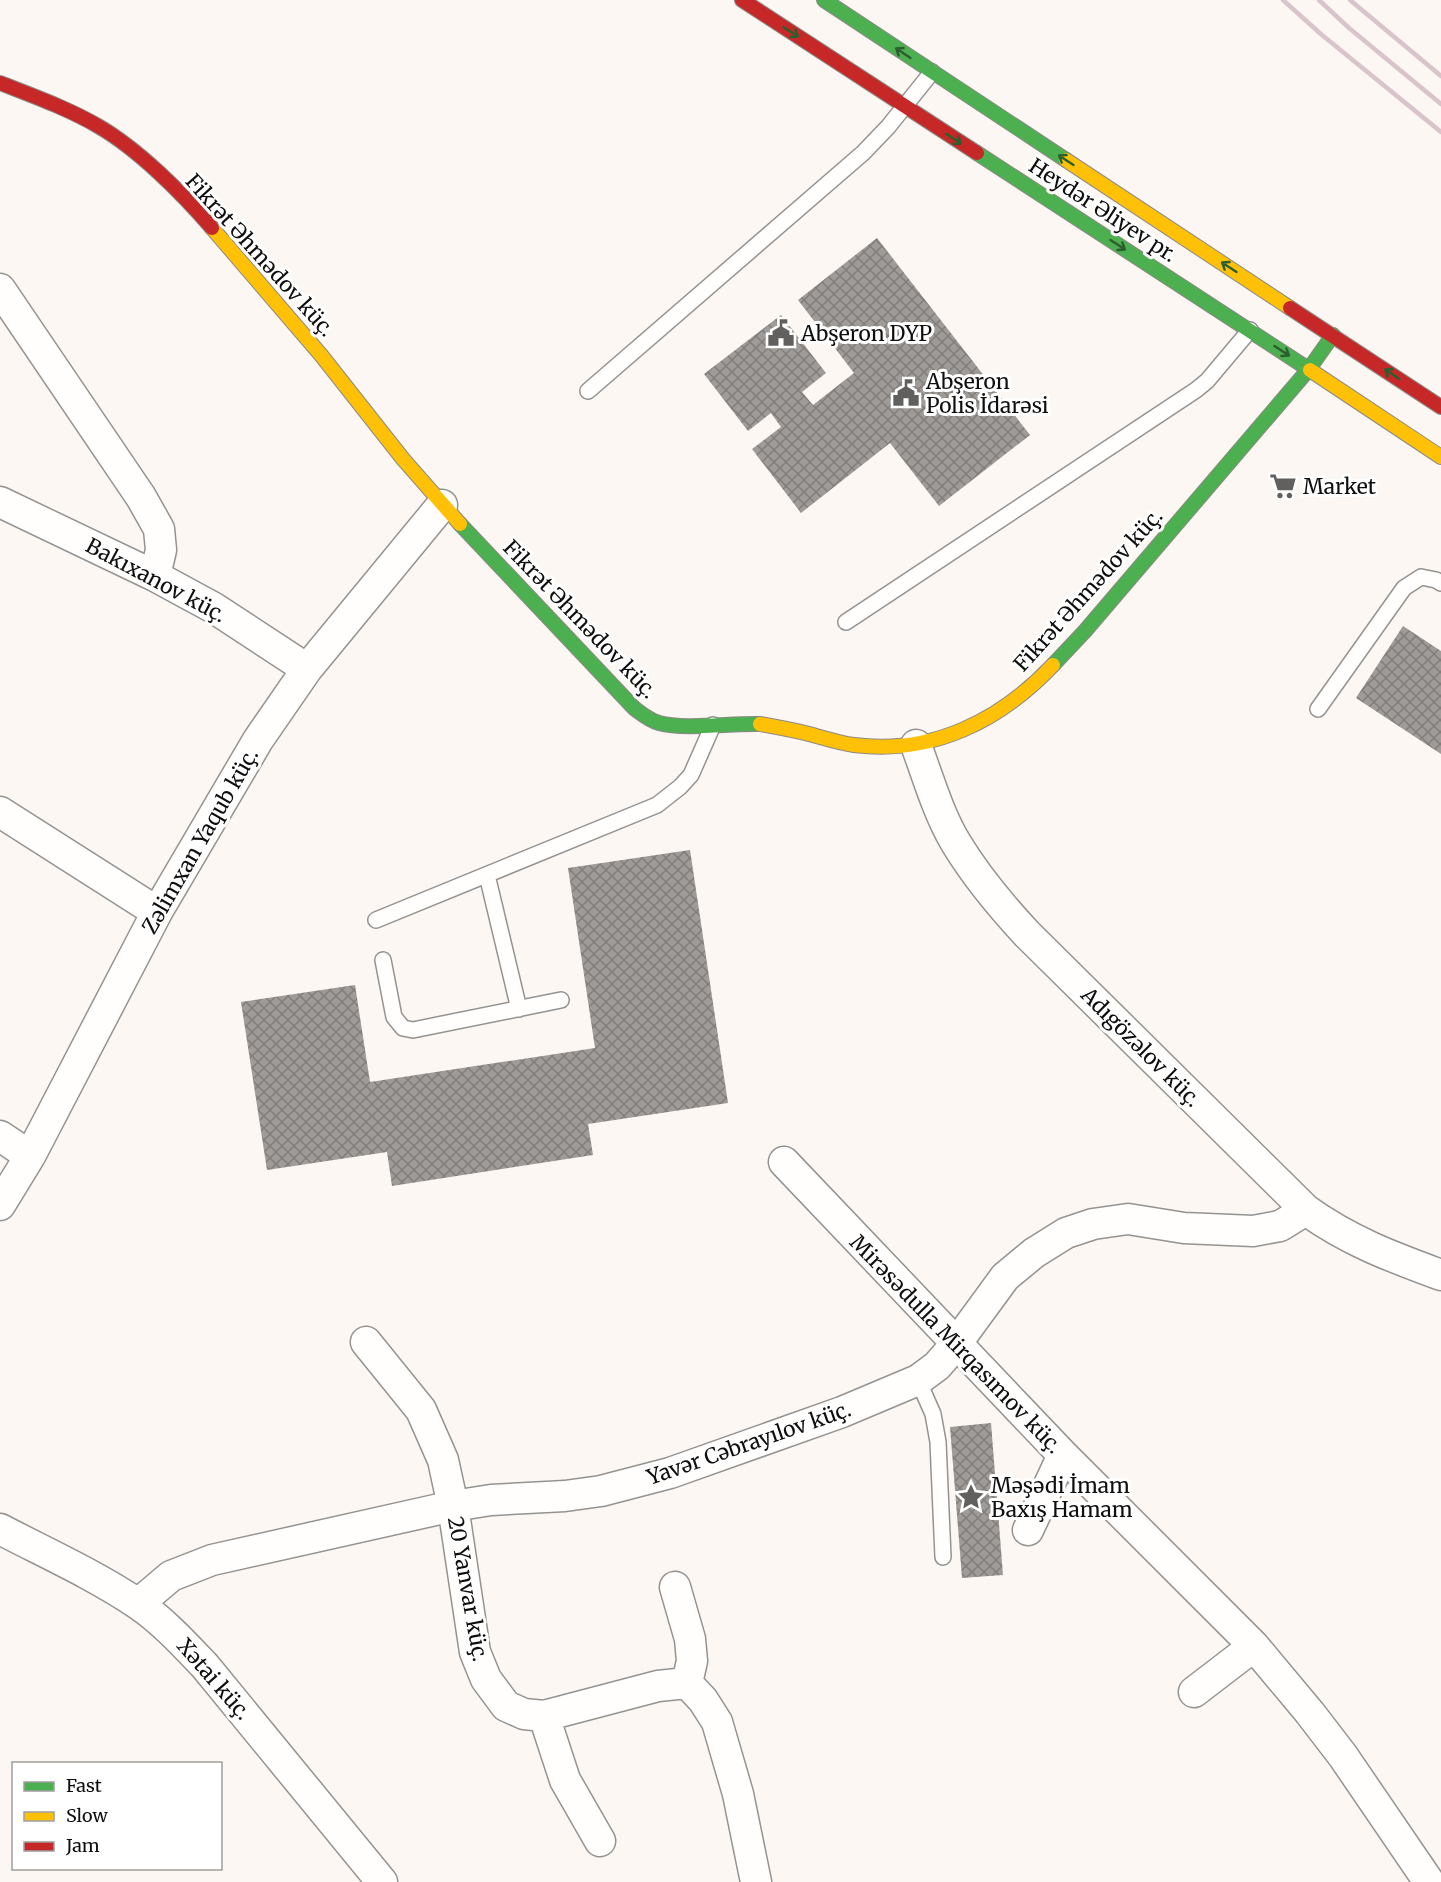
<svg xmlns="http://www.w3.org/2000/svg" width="1441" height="1882" font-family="Merriweather,serif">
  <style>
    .building { fill: url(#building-cross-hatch) }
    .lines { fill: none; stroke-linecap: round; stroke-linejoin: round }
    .lane-casing { stroke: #959391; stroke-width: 18 }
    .street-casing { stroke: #959391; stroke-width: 33 }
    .fast-casing { stroke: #8c8a87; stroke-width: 16 }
    .slow-casing { stroke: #8c8a87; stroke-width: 16 }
    .jam-casing { stroke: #8c8a87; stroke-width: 16 }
    .lane { stroke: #fffefd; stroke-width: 15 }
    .street { stroke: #fffefd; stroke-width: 30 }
    .fast { stroke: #4caf50; stroke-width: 14 }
    .slow { stroke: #ffc107; stroke-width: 14 }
    .jam { stroke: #c62828; stroke-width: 14 }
    .rail { stroke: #d8c4ca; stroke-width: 4.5 }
    .oneway { stroke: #2d5e2f }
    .labels { text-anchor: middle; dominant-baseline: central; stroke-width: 6; stroke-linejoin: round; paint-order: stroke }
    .street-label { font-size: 21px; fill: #0e0e0e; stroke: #fff }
    .poi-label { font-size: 21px; fill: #0e0e0e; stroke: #fff; text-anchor: start }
  </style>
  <defs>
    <pattern id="building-cross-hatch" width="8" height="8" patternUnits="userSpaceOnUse" patternTransform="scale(1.5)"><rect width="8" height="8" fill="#9f9b98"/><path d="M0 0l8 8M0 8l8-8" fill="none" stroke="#807d7a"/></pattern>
  </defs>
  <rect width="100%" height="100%" fill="#fcf7f2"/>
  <path class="building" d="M 877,238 L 1030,435 L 939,506 L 890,443 L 801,513 L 752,449 L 781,427 L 771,413 L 748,431 L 704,374 L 781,315 L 826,373 L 802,392 L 813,405 L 854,373 L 798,300 Z
    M 1403,626 L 1441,651 L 1441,754 L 1356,698 Z
    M 690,850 L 728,1103 L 588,1124 L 593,1155 L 392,1186 L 387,1152 L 267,1170 L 241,1002 L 355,985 L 370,1082 L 595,1048 L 568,868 Z
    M 991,1423 L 1003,1575 L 962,1578 L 950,1427 Z"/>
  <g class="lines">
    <defs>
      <path id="lane" d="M 588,391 L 863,153 L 888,127 L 932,72
        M 846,622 L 1196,390 L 1207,381 L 1250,330
        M 1318,709 L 1404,588 L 1421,577 L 1436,580 L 1441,583
        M 487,875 L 519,1009
        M 376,920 L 657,805 L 680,787 L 691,775 L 713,725
        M 383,960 L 394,1017 L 403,1028 L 413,1030 L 561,1000
        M 918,1380 L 933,1414 L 938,1442 L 943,1557"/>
      <path id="street" d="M 0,289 L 141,497 L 159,529 L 161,550 L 155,576
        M 0,502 L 155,576 L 214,608 L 307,669
        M 916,745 C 928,777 938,813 956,843 C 976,876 1001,906 1027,934 L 1306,1210 C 1349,1241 1392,1257 1441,1275
        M 0,812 L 157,912
        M 0,1136 L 30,1156
        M 784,1162 L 1063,1455 L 1254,1646 L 1310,1713 L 1343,1756 L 1429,1882
        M 0,1205 L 30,1156 L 157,912 L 258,740 L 307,669 L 442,505
        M 366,1342 L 421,1410 L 443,1460 L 453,1506 L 475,1652 L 486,1679 L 506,1706 L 524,1714 L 544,1716 L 658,1686 L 687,1683 L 703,1700 L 717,1722 L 738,1794 L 756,1882
        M 0,1529 C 46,1553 95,1575 138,1604 C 163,1621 184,1644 205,1666 L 382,1882
        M 1028,1530 L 1063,1455
        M 675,1587 L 690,1639 L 692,1661 L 687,1683
        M 138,1604 L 171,1576 L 212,1560 L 453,1506 L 491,1500 L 565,1496 L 601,1491 L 670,1473 L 842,1412 L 918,1380 L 937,1366 L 956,1344 L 1005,1277 L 1034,1253 L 1066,1233 L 1093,1224 L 1128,1219 L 1184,1228 L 1253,1231 L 1280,1226 L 1306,1210
        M 1194,1692 L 1254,1646
        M 544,1716 L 565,1780 L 600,1841"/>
      <path id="fast" d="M 824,0 L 1066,160
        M 977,153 L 1310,370
        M 460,524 L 634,708 C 642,714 649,720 659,723 C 685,730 731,723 760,724
        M 1053,665 L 1085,631 L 1309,369 L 1333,335"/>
      <path id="slow" d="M 1066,160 L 1290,308
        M 212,228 L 321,355 L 403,459 L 460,524
        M 1310,370 L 1441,457
        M 760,724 C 776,727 793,730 809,734 C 824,738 839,743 854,745 C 932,755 1000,721 1053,665"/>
      <path id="jam" d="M 742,0 L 977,153
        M 0,83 C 33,96 67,108 98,126 C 138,149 182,193 212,228
        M 1290,308 L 1441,407"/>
    </defs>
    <use href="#lane" class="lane-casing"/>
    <use href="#street" class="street-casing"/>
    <use href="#fast" class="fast-casing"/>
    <use href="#slow" class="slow-casing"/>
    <use href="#jam" class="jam-casing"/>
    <use href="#lane" class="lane"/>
    <use href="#street" class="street"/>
    <use href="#fast" class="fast"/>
    <use href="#slow" class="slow"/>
    <use href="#jam" class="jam"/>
    <path class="rail" d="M 1283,0 L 1322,35 L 1441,132
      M 1319,0 L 1349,28 L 1441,104
      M 1350,0 L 1441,76"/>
  </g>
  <defs><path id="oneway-shaft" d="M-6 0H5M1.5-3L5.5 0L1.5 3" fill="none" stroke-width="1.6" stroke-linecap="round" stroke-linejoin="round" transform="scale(1.5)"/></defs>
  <g class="oneway">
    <use href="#oneway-shaft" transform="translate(791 32) rotate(33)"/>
    <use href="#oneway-shaft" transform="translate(903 53) rotate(-146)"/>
    <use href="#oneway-shaft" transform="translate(954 139) rotate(33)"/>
    <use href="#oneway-shaft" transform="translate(1066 160) rotate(-147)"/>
    <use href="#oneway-shaft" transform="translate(1118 245) rotate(33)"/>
    <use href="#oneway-shaft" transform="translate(1229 267) rotate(-147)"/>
    <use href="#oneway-shaft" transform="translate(1282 351) rotate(33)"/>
    <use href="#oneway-shaft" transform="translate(1392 374) rotate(-146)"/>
  </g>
  <defs>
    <symbol id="civic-bare" viewBox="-9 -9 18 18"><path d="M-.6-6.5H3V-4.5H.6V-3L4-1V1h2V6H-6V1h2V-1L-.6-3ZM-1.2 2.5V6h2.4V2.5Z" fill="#61605e" stroke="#fff" stroke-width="2.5" paint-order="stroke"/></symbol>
    <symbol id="supermarket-bare" viewBox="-9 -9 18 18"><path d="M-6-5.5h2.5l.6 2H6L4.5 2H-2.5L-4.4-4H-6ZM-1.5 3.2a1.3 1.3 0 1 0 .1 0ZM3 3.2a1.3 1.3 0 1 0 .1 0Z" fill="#61605e" stroke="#fff" stroke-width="2.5" paint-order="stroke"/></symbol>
    <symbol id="sight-bare" viewBox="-9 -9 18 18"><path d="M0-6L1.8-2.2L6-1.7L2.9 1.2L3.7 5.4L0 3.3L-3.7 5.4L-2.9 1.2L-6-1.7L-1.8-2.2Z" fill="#61605e" stroke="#fff" stroke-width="2.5" paint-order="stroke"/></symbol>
  </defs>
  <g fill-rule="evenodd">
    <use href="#civic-bare" x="762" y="314" width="38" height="38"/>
    <use href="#civic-bare" x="887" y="374" width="38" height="38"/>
    <use href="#supermarket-bare" x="1264" y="467" width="38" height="38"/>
    <use href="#sight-bare" x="952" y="1478" width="38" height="38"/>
  </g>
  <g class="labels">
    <g class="street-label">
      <text transform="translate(1103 210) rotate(33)">Heydər Əliyev pr.</text>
      <text transform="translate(260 255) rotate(48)">Fikrət Əhmədov küç.</text>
      <text transform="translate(156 580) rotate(28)">Bakıxanov küç.</text>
      <text transform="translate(1088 590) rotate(-48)">Fikrət Əhmədov küç.</text>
      <text transform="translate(580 619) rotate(46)">Fikrət Əhmədov küç.</text>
      <text transform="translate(200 841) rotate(-60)">Zəlimxan Yaqub küç.</text>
      <text transform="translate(1141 1047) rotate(45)">Adıgözəlov küç.</text>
      <text transform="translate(956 1344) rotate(46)">Mirəsədulla Mirqasımov küç.</text>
      <text transform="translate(749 1443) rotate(-19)">Yavər Cəbrayılov küç.</text>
      <text transform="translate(468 1589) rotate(80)">20 Yanvar küç.</text>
      <text transform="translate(214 1679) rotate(49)">Xətai küç.</text>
    </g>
    <g class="poi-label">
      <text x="801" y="333">Abşeron DYP</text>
      <text x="926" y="381">Abşeron<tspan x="926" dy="24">Polis İdarəsi</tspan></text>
      <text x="1303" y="486">Market</text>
      <text x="991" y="1485">Məşədi İmam<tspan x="991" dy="24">Baxış Hamam</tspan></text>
    </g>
  </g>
  <rect x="12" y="1762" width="210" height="108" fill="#ffffff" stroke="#9f9f9f" stroke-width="1.5"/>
  <rect x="24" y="1782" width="30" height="9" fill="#4caf50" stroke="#9f9f9f" stroke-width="1.5"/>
  <text x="66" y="1792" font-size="18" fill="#0e0e0e">Fast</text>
  <rect x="24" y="1812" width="30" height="9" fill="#ffc107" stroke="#9f9f9f" stroke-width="1.5"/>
  <text x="66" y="1822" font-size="18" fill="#0e0e0e">Slow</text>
  <rect x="24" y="1842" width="30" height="9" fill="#c62828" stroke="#9f9f9f" stroke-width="1.5"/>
  <text x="66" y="1852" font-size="18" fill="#0e0e0e">Jam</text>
</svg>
